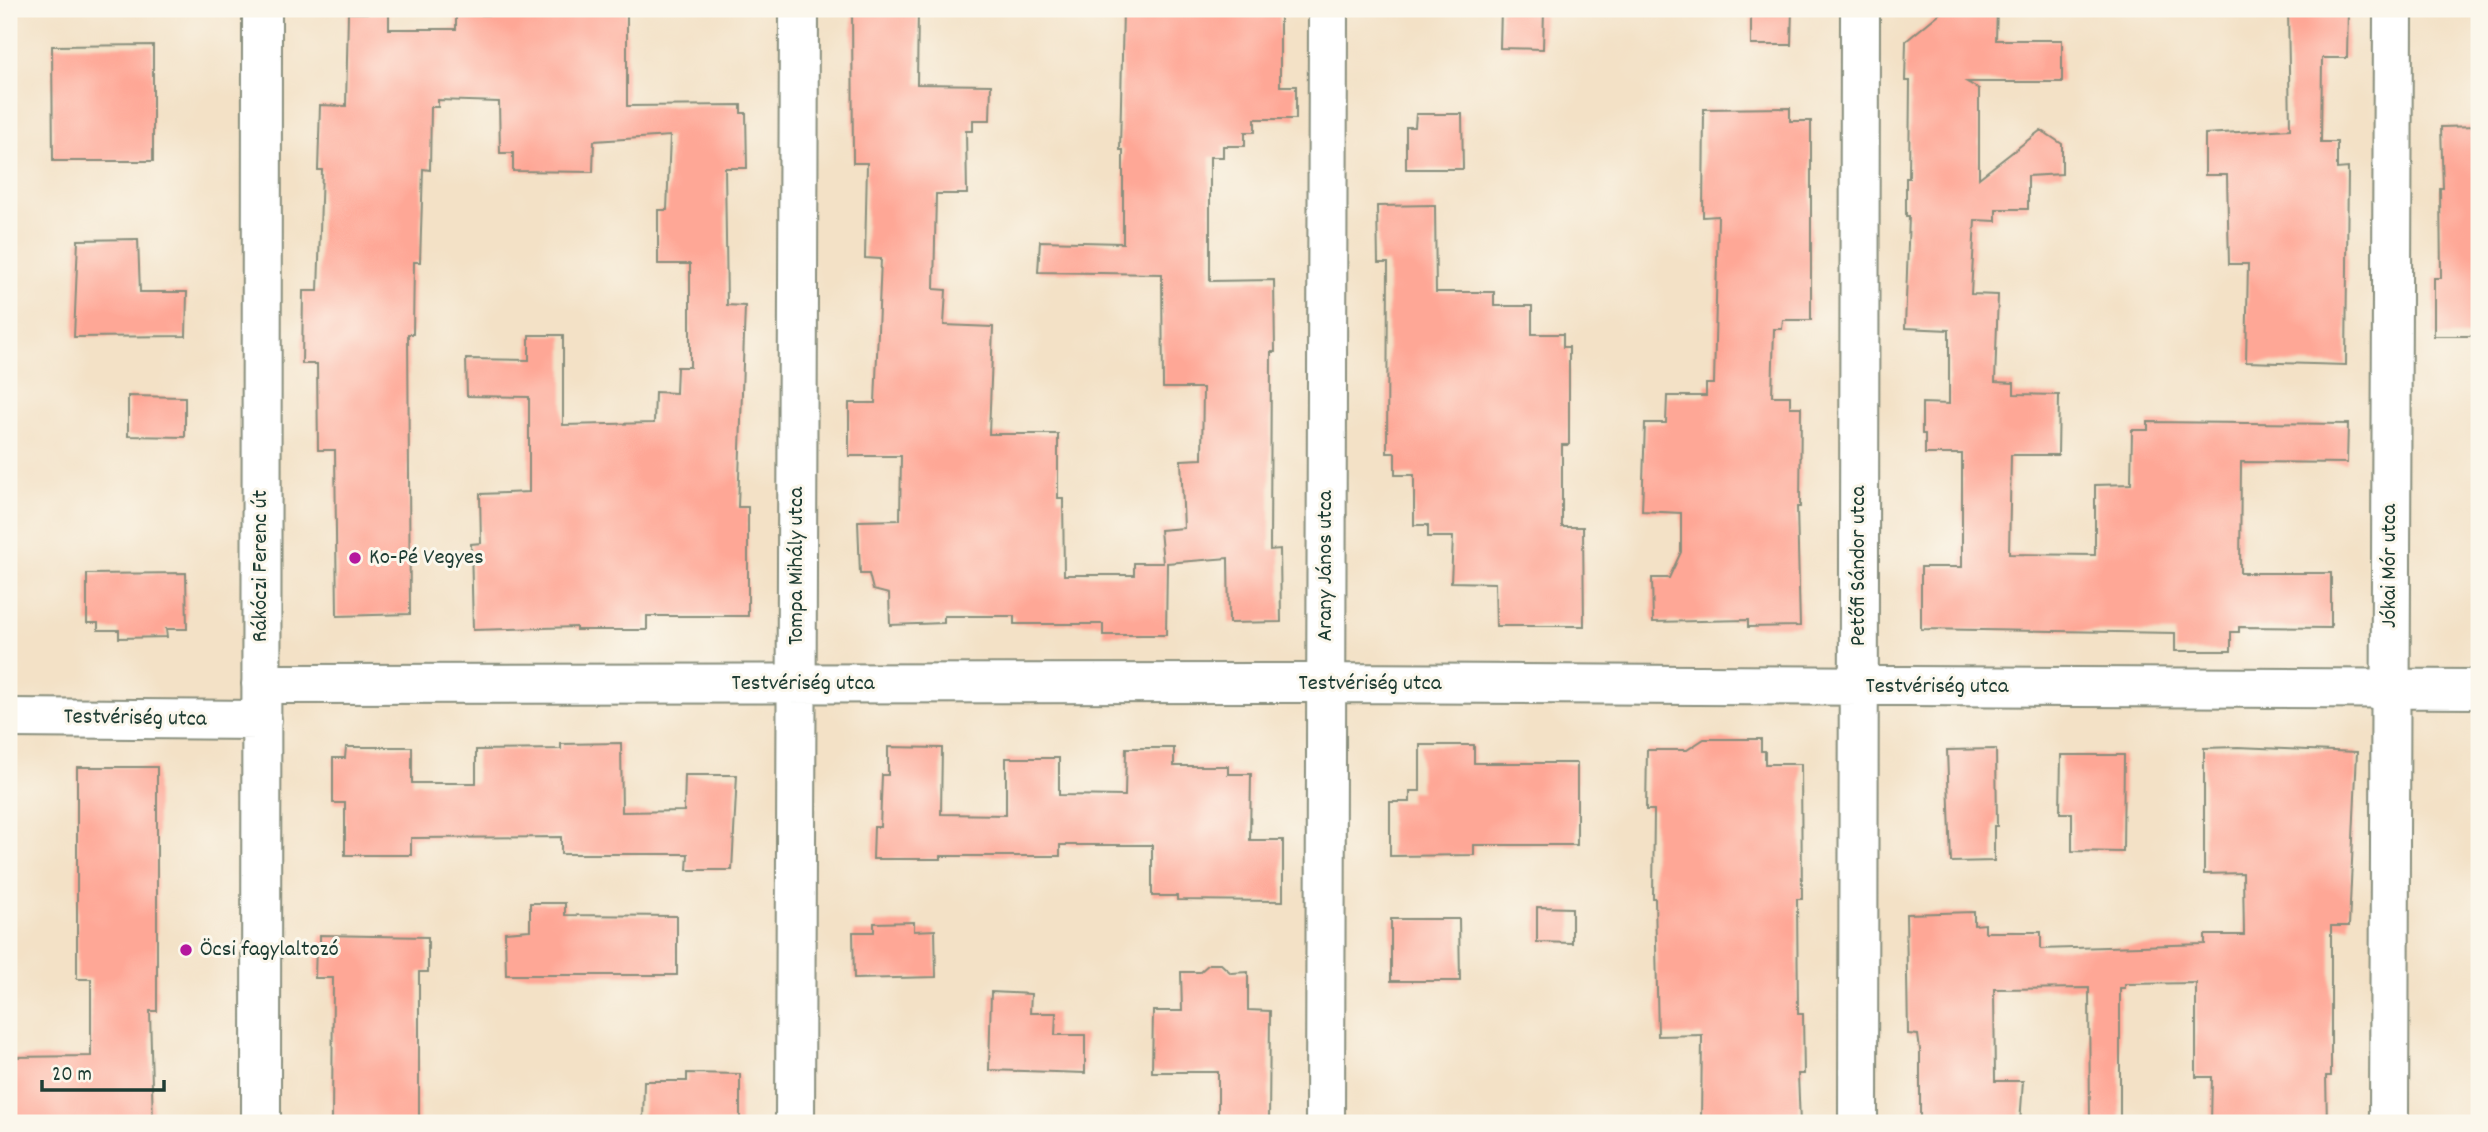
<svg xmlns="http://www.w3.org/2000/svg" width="2488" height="1132" font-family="Dekko,sans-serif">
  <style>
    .building { fill: #fea796 }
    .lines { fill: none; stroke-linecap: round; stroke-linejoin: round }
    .minor-casing { stroke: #898f7d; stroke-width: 42 }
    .minor { stroke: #fff; stroke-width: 38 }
    .poi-dot { fill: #b5179e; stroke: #fbf7ec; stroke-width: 2.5 }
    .labels { text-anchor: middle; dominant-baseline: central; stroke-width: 6; stroke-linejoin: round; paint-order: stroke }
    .poi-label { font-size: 23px; fill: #1f3d34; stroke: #fbf7ec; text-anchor: start }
    .street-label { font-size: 23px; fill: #1f3d34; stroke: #fbf7ec }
  </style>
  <rect width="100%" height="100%" fill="#fbf7ec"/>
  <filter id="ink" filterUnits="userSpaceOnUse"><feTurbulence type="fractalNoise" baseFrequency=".0143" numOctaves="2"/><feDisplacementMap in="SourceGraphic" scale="14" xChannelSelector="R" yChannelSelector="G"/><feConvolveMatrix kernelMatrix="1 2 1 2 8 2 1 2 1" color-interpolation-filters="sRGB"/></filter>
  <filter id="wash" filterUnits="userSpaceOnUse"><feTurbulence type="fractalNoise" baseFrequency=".00686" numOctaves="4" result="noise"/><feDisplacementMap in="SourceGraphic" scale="28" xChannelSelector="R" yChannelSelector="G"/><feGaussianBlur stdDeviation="1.57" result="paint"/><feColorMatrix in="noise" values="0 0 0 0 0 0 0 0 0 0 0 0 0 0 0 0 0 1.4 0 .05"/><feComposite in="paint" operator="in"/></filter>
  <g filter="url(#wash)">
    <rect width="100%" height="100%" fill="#f3e1c6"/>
    <g id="blocks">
      <path class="building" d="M 535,9 L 627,9 L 627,106 L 741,105 L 741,113 L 746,113 L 747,168 L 725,168 L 727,305 L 745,306 L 738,507 L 748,507 L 748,616 L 647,616 L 647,630 L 576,630 L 576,627 L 473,630 L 471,544 L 481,543 L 480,494 L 529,492 L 529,397 L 467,396 L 466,359 L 529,360 L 529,335 L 563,335 L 563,425 L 654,423 L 655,392 L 676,393 L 677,367 L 690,367 L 690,264 L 658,264 L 658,210 L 667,210 L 670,136 L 594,141 L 593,172 L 513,171 L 513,153 L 500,153 L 499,102 L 438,100 L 438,107 L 431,107 L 430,170 L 423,169 L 420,262 L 414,262 L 413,334 L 408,334 L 410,614 L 337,616 L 335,450 L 318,450 L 317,364 L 302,364 L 303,291 L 318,291 L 322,170 L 318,170 L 320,105 L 346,106 L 348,13 L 389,13 L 389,29 L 456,29 L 456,15 L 535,15 Z
        M 852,9 L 918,9 L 917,84 L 991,85 L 990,120 L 973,120 L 973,131 L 966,131 L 967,194 L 936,194 L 934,289 L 946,290 L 944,325 L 993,327 L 989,434 L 1058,434 L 1058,498 L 1063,498 L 1064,575 L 1134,575 L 1134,563 L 1163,563 L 1160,530 L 1184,528 L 1181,460 L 1202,459 L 1203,388 L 1163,388 L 1162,274 L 1038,272 L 1040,241 L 1123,243 L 1123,150 L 1120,150 L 1123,9 L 1280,9 L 1280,86 L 1296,86 L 1296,119 L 1255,119 L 1255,132 L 1245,132 L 1245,146 L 1223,146 L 1223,157 L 1210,157 L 1210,281 L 1274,280 L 1275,352 L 1271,352 L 1270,550 L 1280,549 L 1281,622 L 1229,623 L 1228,558 L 1167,563 L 1166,635 L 1103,635 L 1103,624 L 1014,624 L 1014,616 L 944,616 L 944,623 L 890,625 L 889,594 L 873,590 L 869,574 L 860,574 L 858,521 L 900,520 L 901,456 L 849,456 L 849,403 L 875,403 L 881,259 L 865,258 L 867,163 L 853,163 Z
        M 1501,9 L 1544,10 L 1543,49 L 1500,48 Z
        M 1751,9 L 1792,9 L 1791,45 L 1751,45 Z
        M 1945,9 L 1997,9 L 1996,40 L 2062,40 L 2062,82 L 1967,82 L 1979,89 L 1979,178 L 2041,130 L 2062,144 L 2062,174 L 2028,176 L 2028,209 L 1996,209 L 1996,221 L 1975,220 L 1971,294 L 1998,295 L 1995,382 L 2014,383 L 2014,394 L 2059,395 L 2058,455 L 2011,455 L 2009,554 L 2095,555 L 2095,485 L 2131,484 L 2132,430 L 2148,430 L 2148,422 L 2348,424 L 2347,463 L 2241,462 L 2240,573 L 2331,573 L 2331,628 L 2239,627 L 2239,632 L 2231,632 L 2231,651 L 2175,651 L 2175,633 L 1921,629 L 1921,567 L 1962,567 L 1962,454 L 1925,454 L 1925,434 L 1922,434 L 1922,403 L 1949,404 L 1949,330 L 1905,328 L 1909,216 L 1906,216 L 1906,178 L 1909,178 L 1910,81 L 1905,81 L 1906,41 Z
        M 2288,9 L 2348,9 L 2347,58 L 2322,58 L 2321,142 L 2337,142 L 2337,169 L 2348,168 L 2346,365 L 2246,362 L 2248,264 L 2229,264 L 2227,175 L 2205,175 L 2205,134 L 2290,129 Z
        M 153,45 L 153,161 L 53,161 L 52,46 Z
        M 1790,108 L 1790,121 L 1811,121 L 1811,320 L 1783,320 L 1782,329 L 1774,329 L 1772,396 L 1790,396 L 1790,407 L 1801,407 L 1800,507 L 1797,507 L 1800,626 L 1748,627 L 1748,620 L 1653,622 L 1652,578 L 1669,578 L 1681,552 L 1681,513 L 1642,511 L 1645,423 L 1666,423 L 1667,396 L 1706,396 L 1706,384 L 1714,384 L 1718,216 L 1703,217 L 1704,109 Z
        M 1416,114 L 1462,114 L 1463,169 L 1406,169 L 1406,127 L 1415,127 Z
        M 2479,126 L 2479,336 L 2434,336 L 2434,278 L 2441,278 L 2440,188 L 2443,188 L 2441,127 Z
        M 1435,205 L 1436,292 L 1494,292 L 1494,306 L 1532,306 L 1532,334 L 1563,334 L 1563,347 L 1569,347 L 1569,445 L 1562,445 L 1562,527 L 1583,527 L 1584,626 L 1496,626 L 1495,583 L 1451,582 L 1453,537 L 1428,537 L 1428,525 L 1414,525 L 1414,475 L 1395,475 L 1395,453 L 1387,453 L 1388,263 L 1378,263 L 1377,206 Z
        M 138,239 L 140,292 L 187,292 L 186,336 L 74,337 L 78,240 Z
        M 128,396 L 185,397 L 185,437 L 128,436 Z
        M 186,573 L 187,629 L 166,629 L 167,637 L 119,638 L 119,630 L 98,630 L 98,623 L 87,623 L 87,574 Z
        M 1704,739 L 1761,739 L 1761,751 L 1765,751 L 1765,764 L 1801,764 L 1802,899 L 1797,899 L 1798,1014 L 1803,1014 L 1804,1074 L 1798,1074 L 1800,1123 L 1701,1123 L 1702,1035 L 1658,1036 L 1655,898 L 1653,898 L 1654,810 L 1646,810 L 1647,750 L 1687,750 Z
        M 621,743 L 622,812 L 684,811 L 685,775 L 737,775 L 732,870 L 687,870 L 688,854 L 561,854 L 561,837 L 411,838 L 411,855 L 345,855 L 345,803 L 333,803 L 333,758 L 345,758 L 346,747 L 412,747 L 412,783 L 476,783 L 476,750 L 561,749 L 561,744 Z
        M 1420,745 L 1474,745 L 1474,763 L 1577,763 L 1577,845 L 1474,845 L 1474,855 L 1390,856 L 1390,802 L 1410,802 L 1410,791 L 1420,791 Z
        M 888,747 L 942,748 L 941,814 L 1006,815 L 1006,758 L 1059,758 L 1059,795 L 1125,796 L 1126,748 L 1174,748 L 1174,766 L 1228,766 L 1228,774 L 1251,774 L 1250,840 L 1283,840 L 1283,901 L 1177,900 L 1177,896 L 1152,896 L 1152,845 L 1060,845 L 1060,856 L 941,856 L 941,859 L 873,859 L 874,827 L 880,827 L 882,775 L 888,775 Z
        M 2238,747 L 2357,752 L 2349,926 L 2331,926 L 2331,1076 L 2326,1076 L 2327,1123 L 2211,1123 L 2212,1077 L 2196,1077 L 2196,983 L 2125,984 L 2125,988 L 2120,988 L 2120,1123 L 2090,1123 L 2089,988 L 1994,989 L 1995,1081 L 2023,1081 L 2020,1123 L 1953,1123 L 1953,1119 L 1920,1119 L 1920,1050 L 1918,1035 L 1908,1034 L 1906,914 L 1974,912 L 1974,925 L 1985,924 L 1985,932 L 2041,932 L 2041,949 L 2205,944 L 2205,935 L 2244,935 L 2243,873 L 2204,874 L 2204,748 Z
        M 1996,749 L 1997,826 L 1994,826 L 1994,861 L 1951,862 L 1947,750 Z
        M 2061,755 L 2124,755 L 2123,852 L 2072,851 L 2072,813 L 2060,813 Z
        M 77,767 L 157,767 L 157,1011 L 150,1011 L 153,1123 L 9,1123 L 9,1057 L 91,1056 L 91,979 L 77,979 Z
        M 530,903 L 565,903 L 565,915 L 677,916 L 677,975 L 506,975 L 505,932 L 530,930 Z
        M 1537,907 L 1572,908 L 1572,943 L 1537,942 Z
        M 1391,919 L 1459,919 L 1460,981 L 1391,981 Z
        M 914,922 L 914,931 L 935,930 L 936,977 L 854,979 L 853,932 L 874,932 L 874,923 Z
        M 320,935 L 428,937 L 428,972 L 419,972 L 419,1123 L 332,1123 L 333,978 L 315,978 L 316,945 L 320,945 Z
        M 1209,964 L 1221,964 L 1231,973 L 1248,972 L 1248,1010 L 1270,1011 L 1269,1123 L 1218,1123 L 1218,1072 L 1152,1072 L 1153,1011 L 1182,1011 L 1181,972 L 1200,972 Z
        M 991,992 L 1031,994 L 1030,1013 L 1056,1013 L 1055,1035 L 1085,1035 L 1085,1073 L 989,1070 Z
        M 687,1073 L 740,1074 L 740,1123 L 643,1123 L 644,1081 L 687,1081 Z"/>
    </g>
  </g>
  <g filter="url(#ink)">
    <use href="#blocks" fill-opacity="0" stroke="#898f7d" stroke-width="2"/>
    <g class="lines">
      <defs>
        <path id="minor" d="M 261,684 L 1326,683 L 2479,689
          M 9,718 L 262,720
          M 261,1123 L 262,9
          M 795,1123 L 799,9
          M 1325,1123 L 1328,9
          M 1858,1123 L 1860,9
          M 2389,1123 L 2393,9"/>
      </defs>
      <use href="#minor" class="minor-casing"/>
      <use href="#minor" class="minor"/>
    </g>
  </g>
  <g class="poi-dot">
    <circle cx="355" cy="558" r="7"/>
    <circle cx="186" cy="950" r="7"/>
  </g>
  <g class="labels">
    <g class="poi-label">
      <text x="369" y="558">Ko-Pé Vegyes</text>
      <text x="200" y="950">Öcsi fagylaltozó</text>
    </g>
    <g class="street-label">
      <text transform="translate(261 566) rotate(-90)">Rákóczi Ferenc út</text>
      <text transform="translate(797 566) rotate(-90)">Tompa Mihály utca</text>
      <text transform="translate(1326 566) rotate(-90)">Arany János utca</text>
      <text transform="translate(1859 566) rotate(-90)">Petőfi Sándor utca</text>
      <text transform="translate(2390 566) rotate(-90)">Jókai Mór utca</text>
      <text x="803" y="684">Testvériség utca</text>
      <text x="1370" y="684">Testvériség utca</text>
      <text x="1937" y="687">Testvériség utca</text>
      <text transform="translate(135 719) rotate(1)">Testvériség utca</text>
    </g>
  </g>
  <rect width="2488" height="1132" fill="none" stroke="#fbf7ec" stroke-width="35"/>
  <path d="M42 1080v10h122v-10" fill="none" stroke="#1f3d34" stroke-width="3.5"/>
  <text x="52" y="1080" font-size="21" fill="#1f3d34" stroke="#fbf7ec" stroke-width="5" paint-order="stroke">20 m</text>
</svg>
